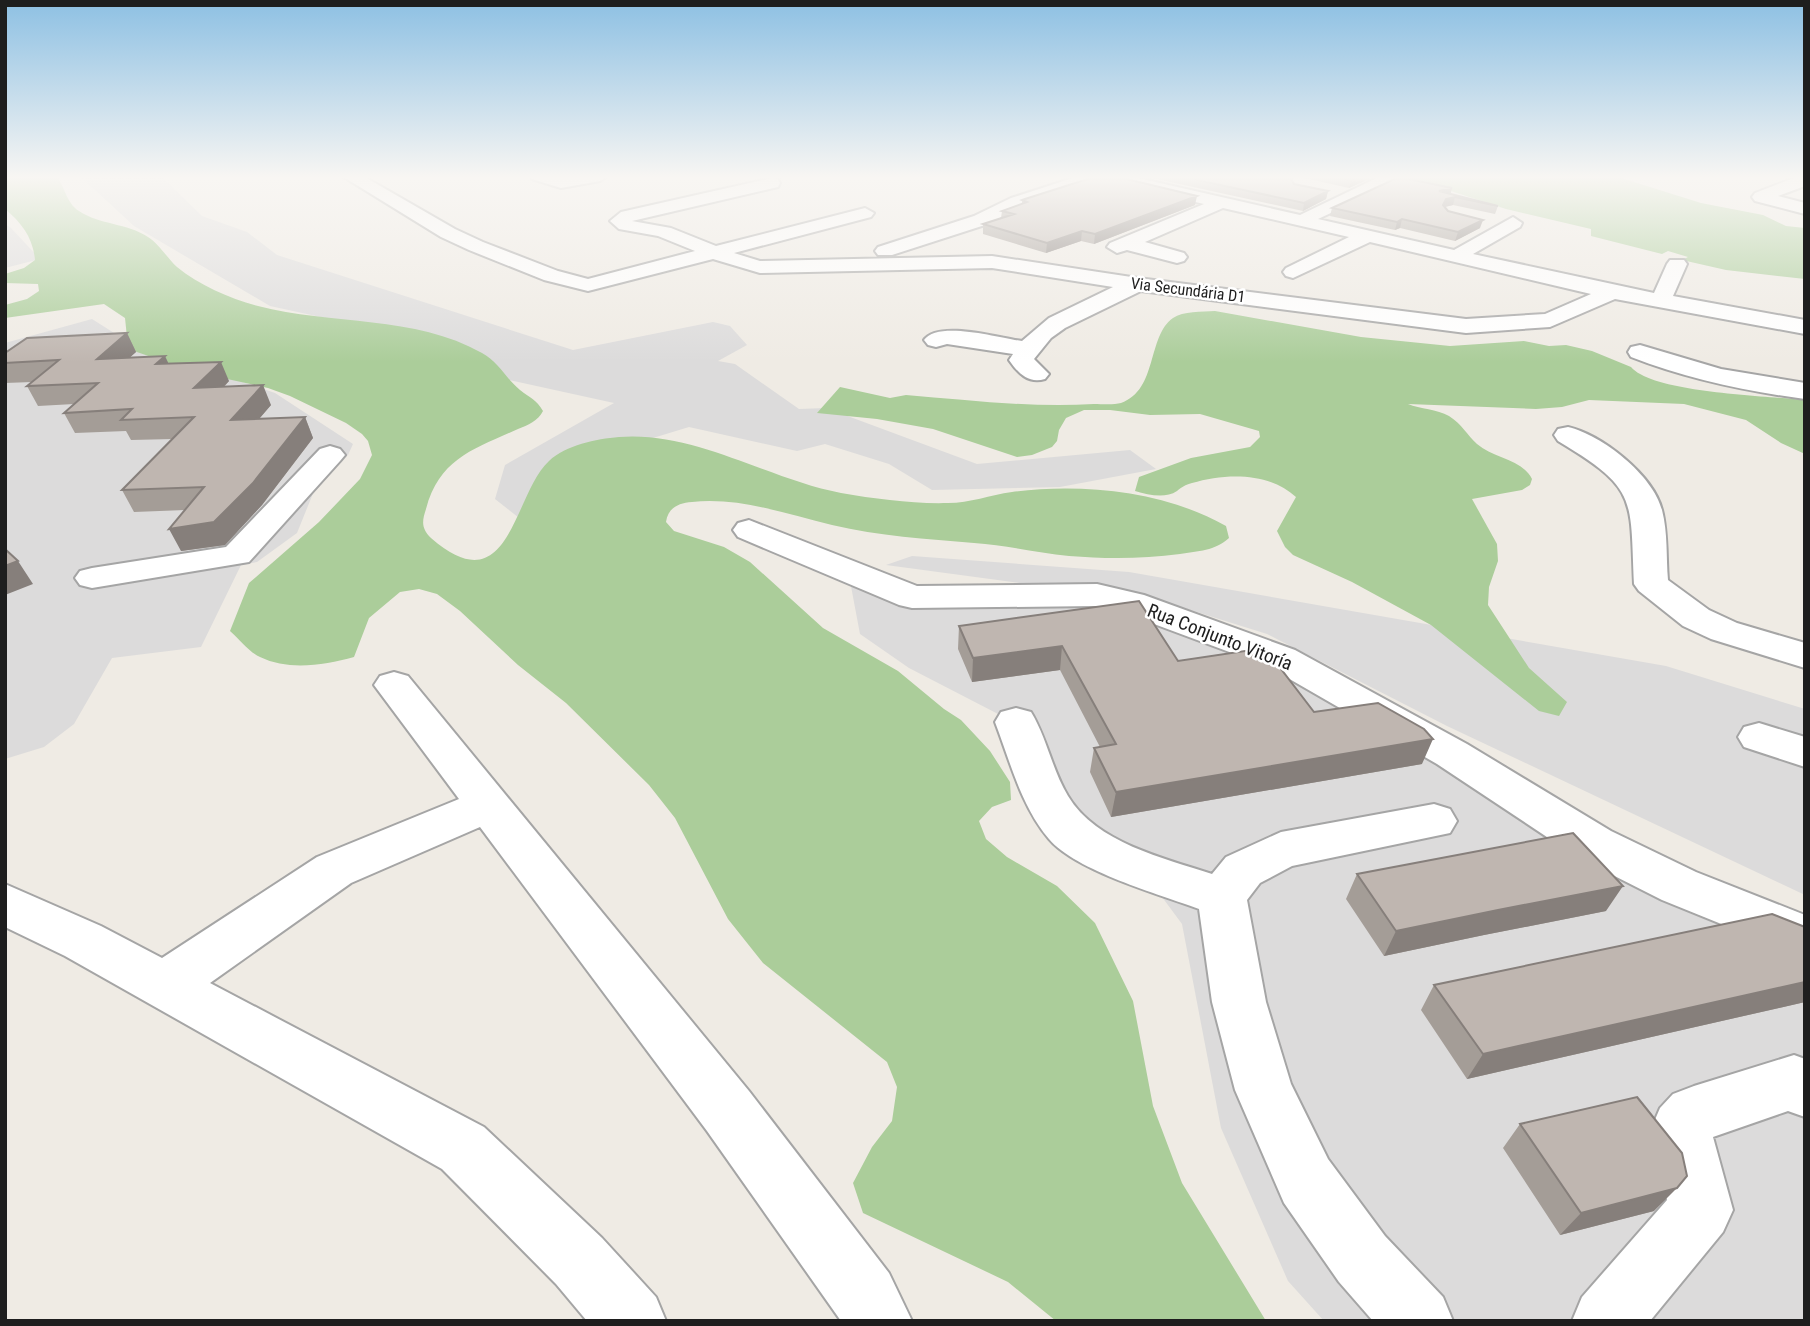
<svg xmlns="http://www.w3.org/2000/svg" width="1810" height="1326" font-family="'Roboto Condensed',sans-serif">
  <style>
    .residential { fill: #dcdbdb }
    .forest { fill: #abcd9a }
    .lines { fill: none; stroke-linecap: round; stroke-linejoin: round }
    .minor-casing { stroke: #a5a5a5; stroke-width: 4 }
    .minor { fill: #fff; fill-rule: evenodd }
    .wall { fill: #a49d97 }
    .shaded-wall { fill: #867f7b }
    .building { fill: #bfb6b0; stroke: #867f7b; stroke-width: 2 }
    .labels { text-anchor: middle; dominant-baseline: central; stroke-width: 5; stroke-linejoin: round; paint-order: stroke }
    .far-street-label { font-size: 16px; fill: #1e1e1e; stroke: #fff }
    .street-label { font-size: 19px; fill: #1e1e1e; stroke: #fff }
  </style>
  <rect width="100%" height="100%" fill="#efebe4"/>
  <path class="residential" d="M 80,176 L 161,176 L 202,216 L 247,232 L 277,255 L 573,350 L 713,322 L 730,326 L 747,345 L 718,361 L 735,364 L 799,409 L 826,408 L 977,464 L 1130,450 L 1156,469 L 1060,487 L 932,490 L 889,464 L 825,444 L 797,451 L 689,427 L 630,445 L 556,547 L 495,499 L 505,465 L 614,403 L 441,365 L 339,321 L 270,306 L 134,226 Z
    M 5,224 L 11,228 L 40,259 L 5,268 Z
    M 92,319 L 130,343 L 275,393 L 353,444 L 348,455 L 316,486 L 297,533 L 257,562 L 241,565 L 201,647 L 112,658 L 74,724 L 44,747 L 5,759 L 5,343 Z
    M 912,556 L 1129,572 L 1666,666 L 1805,709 L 1805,895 L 1447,726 L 1267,634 L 1168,603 L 886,565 Z
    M 850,581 L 908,602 L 1089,599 L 1281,660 L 1805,938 L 1805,1321 L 1324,1321 L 1288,1281 L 1221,1128 L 1182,924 L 1162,897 L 1080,833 L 1000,715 L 909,668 L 860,634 Z"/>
  <path class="forest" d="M 5,176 L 56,176 C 65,186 66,203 79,211 C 100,225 127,223 148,237 C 159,244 168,259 177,267 C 199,285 231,299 258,306 C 331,325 415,315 482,353 C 499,362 506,379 520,390 C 530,398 536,399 543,411 C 538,421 528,425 518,429 C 474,449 440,458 426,509 C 422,521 421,528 431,538 C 510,607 513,494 549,461 C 566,445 596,439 619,437 C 696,431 767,479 841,493 C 876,499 913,504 948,503 C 970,503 990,495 1012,492 C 1081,483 1165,491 1226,526 L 1229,538 C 1215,551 1198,551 1180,554 C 1143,559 1106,559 1069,556 C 1037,553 1006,545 974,543 C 927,539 879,536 832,525 C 786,514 740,497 692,502 C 678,503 668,508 666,522 L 674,531 L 724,547 L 750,562 L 823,628 L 898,671 L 944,709 L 961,720 L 990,751 L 1010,782 L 1011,800 L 992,807 L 979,821 L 986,839 L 1007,857 L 1057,886 L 1095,923 L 1133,1001 L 1153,1106 L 1182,1183 L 1266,1321 L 1056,1321 L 1008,1282 L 863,1213 L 853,1183 L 872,1147 L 892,1121 L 897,1087 L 887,1062 L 763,963 L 728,919 L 675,818 L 649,785 L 566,703 L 518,665 L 460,611 L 437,594 L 419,589 L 400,592 L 369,618 L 354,657 C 324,665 289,671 260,657 C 249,652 239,639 230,631 L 249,583 L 319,522 L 360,479 L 372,455 L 368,441 L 362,434 L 346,423 L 290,396 L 268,388 L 195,372 L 134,351 L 128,347 L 125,318 L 104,304 L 5,318 L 5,305 L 27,299 L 39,291 L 38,284 L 5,283 L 5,274 L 24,268 L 35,260 C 33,238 22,223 5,209 Z
    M 1405,176 L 1615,176 L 1701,203 L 1763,215 L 1786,226 L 1805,228 L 1805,279 L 1726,270 L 1682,260 L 1688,257 L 1668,251 L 1662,254 L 1591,236 L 1591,229 L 1506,209 Z
    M 1215,311 L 1361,337 L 1450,346 L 1524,341 L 1549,346 L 1566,345 L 1592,351 L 1631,367 C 1653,393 1769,396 1805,400 L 1805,454 L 1781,443 L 1746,420 L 1684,404 L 1589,400 L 1562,407 L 1536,409 L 1408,404 C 1420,409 1437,409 1449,416 C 1462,424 1467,435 1477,444 C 1493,458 1522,459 1532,479 L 1530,485 L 1522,490 L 1472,499 L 1497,544 L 1498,561 L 1489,587 L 1488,605 L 1529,668 L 1567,702 L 1559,716 L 1539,711 L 1431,625 L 1352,582 L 1293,555 L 1285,547 L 1277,531 L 1296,497 C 1269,472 1226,473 1192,483 C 1185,485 1182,487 1177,491 C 1165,499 1149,495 1135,491 L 1139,477 L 1191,458 L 1250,447 L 1260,437 L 1259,431 L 1200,414 L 1150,415 L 1110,410 L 1084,410 L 1066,418 L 1059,430 L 1057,441 L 1052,447 L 1032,455 L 1017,457 L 933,429 L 877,419 L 817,413 L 840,387 L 890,398 L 906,395 C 968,400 1032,408 1094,404 C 1102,404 1114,405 1121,403 C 1158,390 1147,336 1173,318 C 1183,311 1202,312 1215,311 Z"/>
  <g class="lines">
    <defs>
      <path id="minor" d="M 342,176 L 363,176 L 455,229 L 483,242 L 558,271 L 588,279 L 695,251 L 658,236 L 619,229 L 610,221 L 621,212 L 772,178 L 778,179 L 780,183 L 778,187 L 632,221 L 671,228 L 716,246 L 865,208 L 874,213 L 871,217 L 734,253 L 760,261 L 992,256 L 1138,278 L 1466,319 L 1545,314 L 1591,294 L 1370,242 L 1293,278 L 1286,276 L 1283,272 L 1286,268 L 1349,237 L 1223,208 L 1145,242 L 1184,253 L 1187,257 L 1184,261 L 1177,263 L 1127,250 L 1117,253 L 1107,247 L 1110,243 L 1204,204 L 1102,180 L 1023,206 L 988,224 L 892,255 L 878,255 L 875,251 L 878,247 L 974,216 L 1011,198 L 1079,176 L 1129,176 L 1300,215 L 1381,176 L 1395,176 L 1395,183 L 1318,219 L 1454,250 L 1513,217 L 1522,223 L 1520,227 L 1473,254 L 1654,293 L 1667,264 L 1670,260 L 1684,260 L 1687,264 L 1673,296 L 1805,320 L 1805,334 L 1615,299 L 1550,327 L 1466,333 L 1141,291 L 1065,328 L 1051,338 L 1034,359 L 1049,374 L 1045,379 C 1028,384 1018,373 1009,360 L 1013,354 L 947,344 L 936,347 L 928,345 L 924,340 C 938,320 999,338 1022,341 L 1049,318 L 1113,287 L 992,268 L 760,273 L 713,259 L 588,291 L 544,280 L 469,250 L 441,237 Z
        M 530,176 L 608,176 L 600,181 L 561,188 L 532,179 Z
        M 1799,176 L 1805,176 L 1805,186 L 1778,196 L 1805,203 L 1805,214 L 1755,201 L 1752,197 L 1755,193 Z
        M 1640,345 L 1721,369 L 1805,383 L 1805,399 C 1745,391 1687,379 1631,357 L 1628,352 L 1631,347 Z
        M 1568,427 C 1602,435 1653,475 1662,510 C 1668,533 1666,557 1668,580 L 1709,610 L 1737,623 L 1805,643 L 1805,668 L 1711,639 L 1683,626 L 1639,591 L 1634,584 C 1630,497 1638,489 1558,441 L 1554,435 L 1558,429 Z
        M 330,446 L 340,449 L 345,455 L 340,461 L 249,562 L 92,588 L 80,585 L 75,578 L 80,571 L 92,568 L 226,547 L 320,449 Z
        M 749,520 L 917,586 L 1097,584 L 1144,595 L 1295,650 L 1467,744 L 1611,831 L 1696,872 L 1805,915 L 1805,958 L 1662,900 L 1577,857 L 1437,764 L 1267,666 L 1119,611 L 1097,606 L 912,608 L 899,605 L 738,537 L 733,530 L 738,523 Z
        M 394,672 L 408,676 L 749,1091 L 889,1273 L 912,1321 L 841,1321 L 707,1131 L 480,827 L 351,883 L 210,983 L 484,1127 L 602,1238 L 656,1297 L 666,1321 L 587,1321 L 556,1284 L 442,1169 L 65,956 L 5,927 L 5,884 L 101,926 L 162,958 L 317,857 L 459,799 L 374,685 L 380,676 Z
        M 1016,708 L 1031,712 C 1047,738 1052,770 1068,796 C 1096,843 1164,858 1212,874 L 1226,857 L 1281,832 L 1434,804 L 1450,809 L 1457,821 L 1450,833 L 1292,866 L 1260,883 L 1247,900 L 1266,1002 L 1291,1084 L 1328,1159 L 1385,1236 L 1443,1297 L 1453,1321 L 1373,1321 L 1339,1282 L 1284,1203 L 1235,1090 L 1212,1002 L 1199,909 C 1159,894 1076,871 1049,839 C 1021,806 1010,761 995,722 L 1001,712 Z
        M 1759,723 L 1805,737 L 1805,767 L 1744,747 L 1738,737 L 1744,727 Z
        M 1794,1055 L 1805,1059 L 1805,1117 L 1788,1111 L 1713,1137 L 1733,1210 L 1723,1232 L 1650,1321 L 1572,1321 L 1582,1297 L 1667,1200 L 1651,1129 L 1660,1108 L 1673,1094 L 1694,1086 Z"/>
    </defs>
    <use href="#minor" class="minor-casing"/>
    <use href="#minor" class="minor"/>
  </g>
  <path class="wall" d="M 1143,176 L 1369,176 L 1369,179 L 1349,188 L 1300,177 L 1293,178 L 1292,180 L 1294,184 L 1328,191 L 1326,199 L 1303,211 Z
    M 1452,188 L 1450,194 L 1498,206 L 1495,214 L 1453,205 L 1445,207 L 1448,211 L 1480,228 L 1455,241 L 1400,228 L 1395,230 L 1330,216 L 1332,208 Z
    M 1022,200 L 1195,205 L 1094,244 L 1081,241 L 1046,253 L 983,234 L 983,224 L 1001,218 L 1002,211 L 1022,204 Z
    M 127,333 L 136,352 L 130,357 L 168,363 L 229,381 L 224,387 L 271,405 L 259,419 L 305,417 L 313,438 L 262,505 L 225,545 L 181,551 L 185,510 L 134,512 L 122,490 L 173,439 L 131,440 L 126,431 L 75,433 L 64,413 L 74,404 L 38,406 L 27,386 L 32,382 L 5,383 L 5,353 Z
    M 959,626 L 1178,661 L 1314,712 L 1422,764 L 1111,817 L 1090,772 L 1094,748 L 1100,747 L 1060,670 L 972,682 L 958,649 Z
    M 1357,874 L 1606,911 L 1484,935 L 1384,956 L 1346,899 Z
    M 1805,927 L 1805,1002 L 1467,1079 L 1421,1010 L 1434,985 Z
    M 1520,1124 L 1654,1211 L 1560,1235 L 1503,1148 Z"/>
  <path class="shaded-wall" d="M 1360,176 L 1369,176 L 1369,179 L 1349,188 L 1351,181 Z
    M 1452,188 L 1450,196 L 1439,191 Z
    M 1328,191 L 1326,199 L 1303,211 L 1304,203 Z
    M 1197,196 L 1195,205 L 1094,244 L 1095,234 Z
    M 1455,197 L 1453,205 L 1444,207 L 1443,205 L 1446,199 Z
    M 1402,219 L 1400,228 L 1395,230 L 1397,222 Z
    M 1483,220 L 1480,228 L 1455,241 L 1458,232 Z
    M 1082,231 L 1081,241 L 1046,253 L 1047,243 Z
    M 127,333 L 136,352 L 107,378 L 97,359 Z
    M 165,356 L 174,375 L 156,364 Z
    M 221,362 L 229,381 L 203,408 L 194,388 Z
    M 263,385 L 271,405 L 240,441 L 231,420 Z
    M 305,417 L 313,438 L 262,505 L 225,545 L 181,551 L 169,529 Z
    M 18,561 L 33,584 L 5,595 L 5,566 Z
    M 1062,646 L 1060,670 L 972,682 L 973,658 Z
    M 1433,739 L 1422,764 L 1111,817 L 1116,792 Z
    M 1623,886 L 1606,911 L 1484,935 L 1384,956 L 1396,931 L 1498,910 Z
    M 1805,982 L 1805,1002 L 1467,1079 L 1483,1054 Z
    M 1677,1188 L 1654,1211 L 1560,1235 L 1581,1213 Z"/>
  <path class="building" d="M 1097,176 L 1114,176 L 1197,196 L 1095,234 L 1082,231 L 1047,243 L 983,224 L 1014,214 L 1002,211 L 1027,202 L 1022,200 L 1025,199 Z
    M 1178,176 L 1290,176 L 1294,184 L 1328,191 L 1304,203 Z
    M 1329,176 L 1360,176 L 1351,181 Z
    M 1399,177 L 1452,188 L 1439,191 L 1498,206 L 1455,197 L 1446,199 L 1443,205 L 1448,211 L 1483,220 L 1458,232 L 1402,219 L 1397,222 L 1332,208 Z
    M 127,333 L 97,359 L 165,356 L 156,364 L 221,362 L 194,388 L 263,385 L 231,420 L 305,417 L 253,483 L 214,522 L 169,529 L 204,487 L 122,490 L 194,417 L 121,420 L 132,409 L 64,413 L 98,383 L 27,386 L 59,360 L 5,363 L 5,353 L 27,338 Z
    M 5,549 L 18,561 L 5,566 Z
    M 1139,601 L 1178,661 L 1265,648 L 1314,712 L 1378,703 L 1424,729 L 1433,739 L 1116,792 L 1094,748 L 1116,744 L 1062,646 L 973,658 L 959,626 Z
    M 1573,833 L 1623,886 L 1498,910 L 1396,931 L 1357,874 Z
    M 1772,914 L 1805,927 L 1805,982 L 1483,1054 L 1434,985 Z
    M 1637,1097 L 1682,1153 L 1687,1176 L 1677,1188 L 1581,1213 L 1520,1124 Z"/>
  <linearGradient id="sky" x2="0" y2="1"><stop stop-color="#8dc0e3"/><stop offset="0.49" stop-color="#f8f6f3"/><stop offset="1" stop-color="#f8f6f3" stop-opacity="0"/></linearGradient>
  <rect width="1810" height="362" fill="url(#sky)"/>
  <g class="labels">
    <g class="far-street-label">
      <text transform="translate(1188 290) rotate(7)">Via Secundária D1</text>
    </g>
    <g class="street-label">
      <text transform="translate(1220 637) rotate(21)">Rua Conjunto Vitoría</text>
    </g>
  </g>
  <rect width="1810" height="1326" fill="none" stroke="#1e1e1e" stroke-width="14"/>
</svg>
